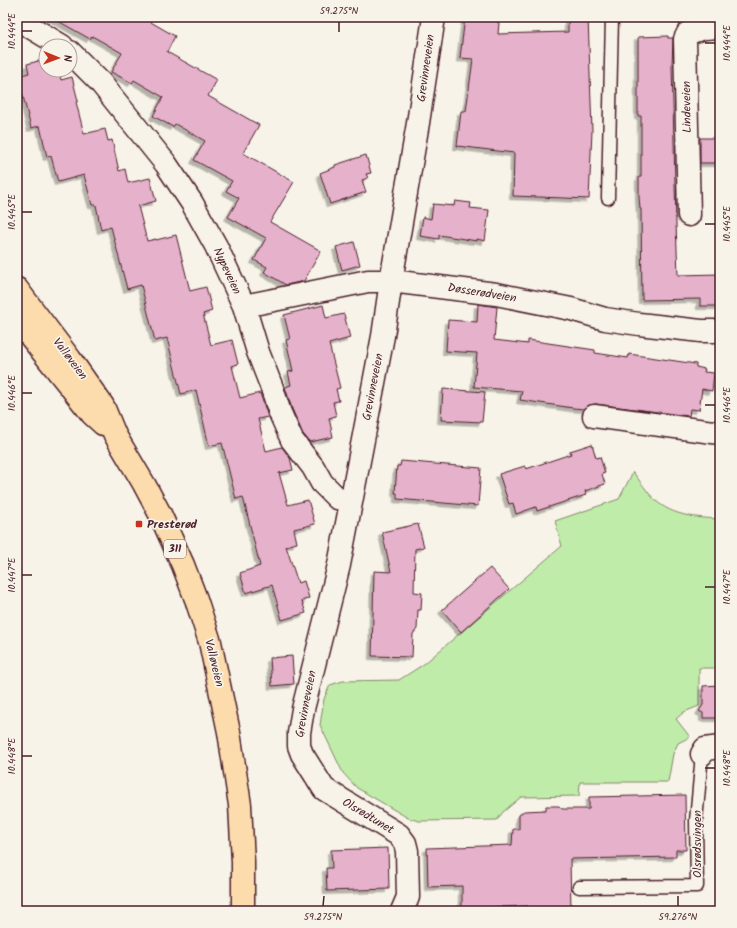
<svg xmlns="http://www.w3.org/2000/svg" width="737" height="928" font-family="Kalam,sans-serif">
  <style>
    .green { fill: #bfeca9; stroke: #84866a }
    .building { fill: #e6b1cb; stroke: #4a1f2b; filter: url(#shadow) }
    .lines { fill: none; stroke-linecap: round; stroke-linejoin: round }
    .service-casing { stroke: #4a1f2b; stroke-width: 15 }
    .minor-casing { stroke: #4a1f2b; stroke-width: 25 }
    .primary-casing { stroke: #4a1f2b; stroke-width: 25 }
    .service { stroke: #f7f3e8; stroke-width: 12 }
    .minor { stroke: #f7f3e8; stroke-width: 22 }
    .primary { stroke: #fcdcac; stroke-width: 22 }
    .ticks { fill: none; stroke: #4a1f2b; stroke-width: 1.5 }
    .poi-dot { fill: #c8321e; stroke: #f7f3e8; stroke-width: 1.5 }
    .labels { text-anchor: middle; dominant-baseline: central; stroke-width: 3.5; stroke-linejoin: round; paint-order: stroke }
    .shield { fill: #f7f3e8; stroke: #7e5f64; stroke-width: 1 }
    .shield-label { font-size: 11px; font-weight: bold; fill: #4a1f2b }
    .street-label { font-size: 12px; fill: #4a1f2b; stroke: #f7f3e8 }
    .poi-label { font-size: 12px; font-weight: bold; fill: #4a1f2b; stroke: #f7f3e8; text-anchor: start }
    .neatline { fill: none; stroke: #4a1f2b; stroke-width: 1.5 }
    .ticks-label { font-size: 10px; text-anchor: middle; fill: #4a1f2b }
  </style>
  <defs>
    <filter id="shadow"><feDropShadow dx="-3.5" dy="3.5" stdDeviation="0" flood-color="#0004"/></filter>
  </defs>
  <rect width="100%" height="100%" fill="#f7f3e8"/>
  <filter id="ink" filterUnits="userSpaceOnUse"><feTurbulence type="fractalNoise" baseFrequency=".025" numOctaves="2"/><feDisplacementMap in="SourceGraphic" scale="8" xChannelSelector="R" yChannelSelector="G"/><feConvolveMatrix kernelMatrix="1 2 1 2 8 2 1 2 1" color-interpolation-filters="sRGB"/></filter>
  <g filter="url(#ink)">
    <path class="green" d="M 633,472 C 640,481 647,492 655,500 C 672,516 698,518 720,519 L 720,668 L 699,668 L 699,706 L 684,712 L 676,719 L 690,737 L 678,743 L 673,754 L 668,782 L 580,782 L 579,796 L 521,797 L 503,812 L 497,820 L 419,821 L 408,818 L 357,788 L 343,773 L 320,725 L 324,699 L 330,685 L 343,681 L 399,680 L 424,664 L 562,546 L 555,521 L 619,499 Z"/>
    <path class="building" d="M 51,17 L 142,17 L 175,36 L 167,52 L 217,80 L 208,96 L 259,125 L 243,153 L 294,182 L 270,222 L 321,251 L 304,281 L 286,285 L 264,272 L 267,267 L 254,260 L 266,238 L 228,217 L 239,198 L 226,191 L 232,181 L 194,160 L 205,141 L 175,124 L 173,127 L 153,116 L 163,97 L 134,80 L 132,83 L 111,72 L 122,53 L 92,36 L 90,39 Z
      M 465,17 L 498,17 L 497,22 L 499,23 L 498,34 L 568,32 L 568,17 L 588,17 L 592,131 L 589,199 L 513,196 L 514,153 L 457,146 L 461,111 L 466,111 L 473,59 L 460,58 Z
      M 668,36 L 668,38 L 673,38 L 672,65 L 676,224 L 678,275 L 720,274 L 720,306 L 700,306 L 700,299 L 642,300 L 641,209 L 640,209 L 639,197 L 639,177 L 641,177 L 641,116 L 638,116 L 638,37 Z
      M 46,59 L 46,70 L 59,70 L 61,80 L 72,77 L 78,101 L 76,102 L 84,134 L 105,129 L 108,141 L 112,140 L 119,171 L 125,169 L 128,183 L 150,178 L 156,201 L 138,206 L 147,241 L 156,239 L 156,240 L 176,235 L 190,291 L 206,287 L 212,311 L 203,314 L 211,345 L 232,340 L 238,364 L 232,366 L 240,398 L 260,393 L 268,417 L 258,419 L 266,451 L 282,447 L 290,458 L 293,470 L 279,473 L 288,505 L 308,500 L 315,524 L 294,529 L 297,543 L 286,546 L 298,583 L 304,581 L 309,598 L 302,601 L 306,613 L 282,620 L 272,585 L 246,593 L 240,573 L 260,566 L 243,497 L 236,499 L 222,443 L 209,446 L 196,390 L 181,394 L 167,338 L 155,341 L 141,285 L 127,289 L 111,227 L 101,230 L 96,205 L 92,205 L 84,175 L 58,182 L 51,156 L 47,157 L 40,126 L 31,128 L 18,76 L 29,73 L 27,64 Z
      M 700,138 L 720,138 L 720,163 L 700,163 Z
      M 366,155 L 371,173 L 366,174 L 368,178 L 362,180 L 366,192 L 330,204 L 320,173 L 335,167 L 335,165 Z
      M 455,201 L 471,203 L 470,208 L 489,210 L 485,241 L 477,239 L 477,241 L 439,235 L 439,239 L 420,236 L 423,217 L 431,219 L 433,204 L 454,206 Z
      M 354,242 L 360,265 L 342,270 L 336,247 Z
      M 478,304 L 497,307 L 494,340 L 528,344 L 528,340 L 595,350 L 595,353 L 628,358 L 629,354 L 696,364 L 696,367 L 705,369 L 704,372 L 714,373 L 712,391 L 702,389 L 699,410 L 690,409 L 689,416 L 596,404 L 589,405 L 584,409 L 573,408 L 520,400 L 522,391 L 474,387 L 477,353 L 446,351 L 448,320 L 477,322 Z
      M 323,305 L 326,318 L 344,314 L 350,338 L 329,344 L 340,388 L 336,389 L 339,401 L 333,402 L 336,416 L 329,418 L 333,437 L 310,442 L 303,434 L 292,409 L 285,387 L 291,385 L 288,372 L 293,371 L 286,340 L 290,339 L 284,315 Z
      M 443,389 L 485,392 L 482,422 L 441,420 Z
      M 592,444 L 596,458 L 600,457 L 605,473 L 602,474 L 605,484 L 585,491 L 586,495 L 555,505 L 537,511 L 536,507 L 516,514 L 513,503 L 509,504 L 499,474 L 525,466 L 526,469 L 571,454 L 570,451 Z
      M 401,461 L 481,468 L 478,506 L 397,499 L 397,493 L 395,493 L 397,466 L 400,466 Z
      M 418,524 L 424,547 L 415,549 L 414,592 L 422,593 L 421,610 L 418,610 L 417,629 L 413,634 L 412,657 L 372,656 L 374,571 L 391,572 L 382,532 Z
      M 490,568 L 509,589 L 461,632 L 442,610 Z
      M 292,656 L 294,684 L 272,686 L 270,658 Z
      M 720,685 L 720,718 L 703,718 L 703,713 L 699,711 L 703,705 L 703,686 Z
      M 685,795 L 686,850 L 676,850 L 676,857 L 570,859 L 571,911 L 528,911 L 528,906 L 494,907 L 494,911 L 462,911 L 462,886 L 428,887 L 427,848 L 512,845 L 513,829 L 519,829 L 519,815 L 524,811 L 546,810 L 546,806 L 559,806 L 562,809 L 589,809 L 589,797 Z
      M 388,848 L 389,889 L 327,891 L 326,868 L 332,868 L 331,850 Z"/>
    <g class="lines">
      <defs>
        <path id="service" d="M 608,198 L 612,17
          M 579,887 L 697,886 L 696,821 L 702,754"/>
        <path id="minor" d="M 17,19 L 62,46
          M 70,52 L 100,82 L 166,164 L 192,203 L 216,246 L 244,306 L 258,352 L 272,388 L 280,413 L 292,440 L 313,467 L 322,483 L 337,498 L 351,502
          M 689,215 L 685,39 L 688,33 L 705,28 L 720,27
          M 244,306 L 368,281 L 391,281 L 496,294 L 571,309 L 605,319 L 639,324 L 701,331 L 720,331
          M 594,416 L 720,433
          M 702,754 L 705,749 L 720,747
          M 402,911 L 408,897 L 407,851 L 405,843 L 399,835 L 324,789 L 302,754 L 299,746 L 299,733 L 303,709 L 339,565 L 383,336 L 391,281 L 418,123 L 434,17"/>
        <path id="primary" d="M 17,289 L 70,359 L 103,406 L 115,435 L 144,484 L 160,514 L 183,565 L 196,599 L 210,642 L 229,732 L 240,805 L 243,862 L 243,911
          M 17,320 L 92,414 L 103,424"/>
      </defs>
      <use href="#service" class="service-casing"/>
      <use href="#minor" class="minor-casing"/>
      <use href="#primary" class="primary-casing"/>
      <use href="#service" class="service"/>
      <use href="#minor" class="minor"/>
      <use href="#primary" class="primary"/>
    </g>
  </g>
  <path class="ticks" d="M 22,31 L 32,31M 339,32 L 339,22M 705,43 L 715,43M 22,212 L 32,212M 705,224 L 715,224M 22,393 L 32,393M 705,405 L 715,405M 22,575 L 32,575M 705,587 L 715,587M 22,756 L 32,756M 705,768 L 715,768M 323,906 L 324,896M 678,906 L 678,896"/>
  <rect class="poi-dot" x="135" y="520" width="8" height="8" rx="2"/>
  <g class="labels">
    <rect class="shield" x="164" y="540" width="22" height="18" rx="3"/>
    <g class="shield-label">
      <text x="175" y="549">311</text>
    </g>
    <g class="street-label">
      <text transform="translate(426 68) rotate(-82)">Grevinneveien</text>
      <text transform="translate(687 107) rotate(-91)">Lindeveien</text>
      <text transform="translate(227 271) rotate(65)">Nypeveien</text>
      <text transform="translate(482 293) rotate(9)">Døsserødveien</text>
      <text transform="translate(70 359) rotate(53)">Valløveien</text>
      <text transform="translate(373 387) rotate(-79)">Grevinneveien</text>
      <text transform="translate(214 663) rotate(76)">Valløveien</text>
      <text transform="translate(306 704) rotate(-79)">Grevinneveien</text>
      <text transform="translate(368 816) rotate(31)">Olsrødtunet</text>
      <text transform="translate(697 844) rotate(-90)">Olsrødsvingen</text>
    </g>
    <g class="poi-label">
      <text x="147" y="524">Presterød</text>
    </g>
  </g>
  <rect width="737" height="928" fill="none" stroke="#f7f3e8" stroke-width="44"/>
  <g transform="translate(58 58) rotate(91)"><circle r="19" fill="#f7f3e8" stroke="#b29e9c"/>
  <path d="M0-3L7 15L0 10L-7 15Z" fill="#c8321e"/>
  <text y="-6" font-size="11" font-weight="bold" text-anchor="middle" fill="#4a1f2b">N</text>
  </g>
  <rect x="22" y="22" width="693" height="884" class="neatline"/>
  <g class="ticks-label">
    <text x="339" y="14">59.275°N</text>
    <text transform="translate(11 31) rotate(-90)" y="4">10.444°E</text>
    <text transform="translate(726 43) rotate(-90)" y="4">10.444°E</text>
    <text transform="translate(11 212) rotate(-90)" y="4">10.445°E</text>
    <text transform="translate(726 224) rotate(-90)" y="4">10.445°E</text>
    <text transform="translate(11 393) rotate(-90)" y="4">10.446°E</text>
    <text transform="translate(726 405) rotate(-90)" y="4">10.446°E</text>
    <text transform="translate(11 575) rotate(-90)" y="4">10.447°E</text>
    <text transform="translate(726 587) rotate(-90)" y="4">10.447°E</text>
    <text transform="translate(11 756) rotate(-90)" y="4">10.448°E</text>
    <text transform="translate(726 768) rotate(-90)" y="4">10.448°E</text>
    <text x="323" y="920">59.275°N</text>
    <text x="678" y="920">59.276°N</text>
  </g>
</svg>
